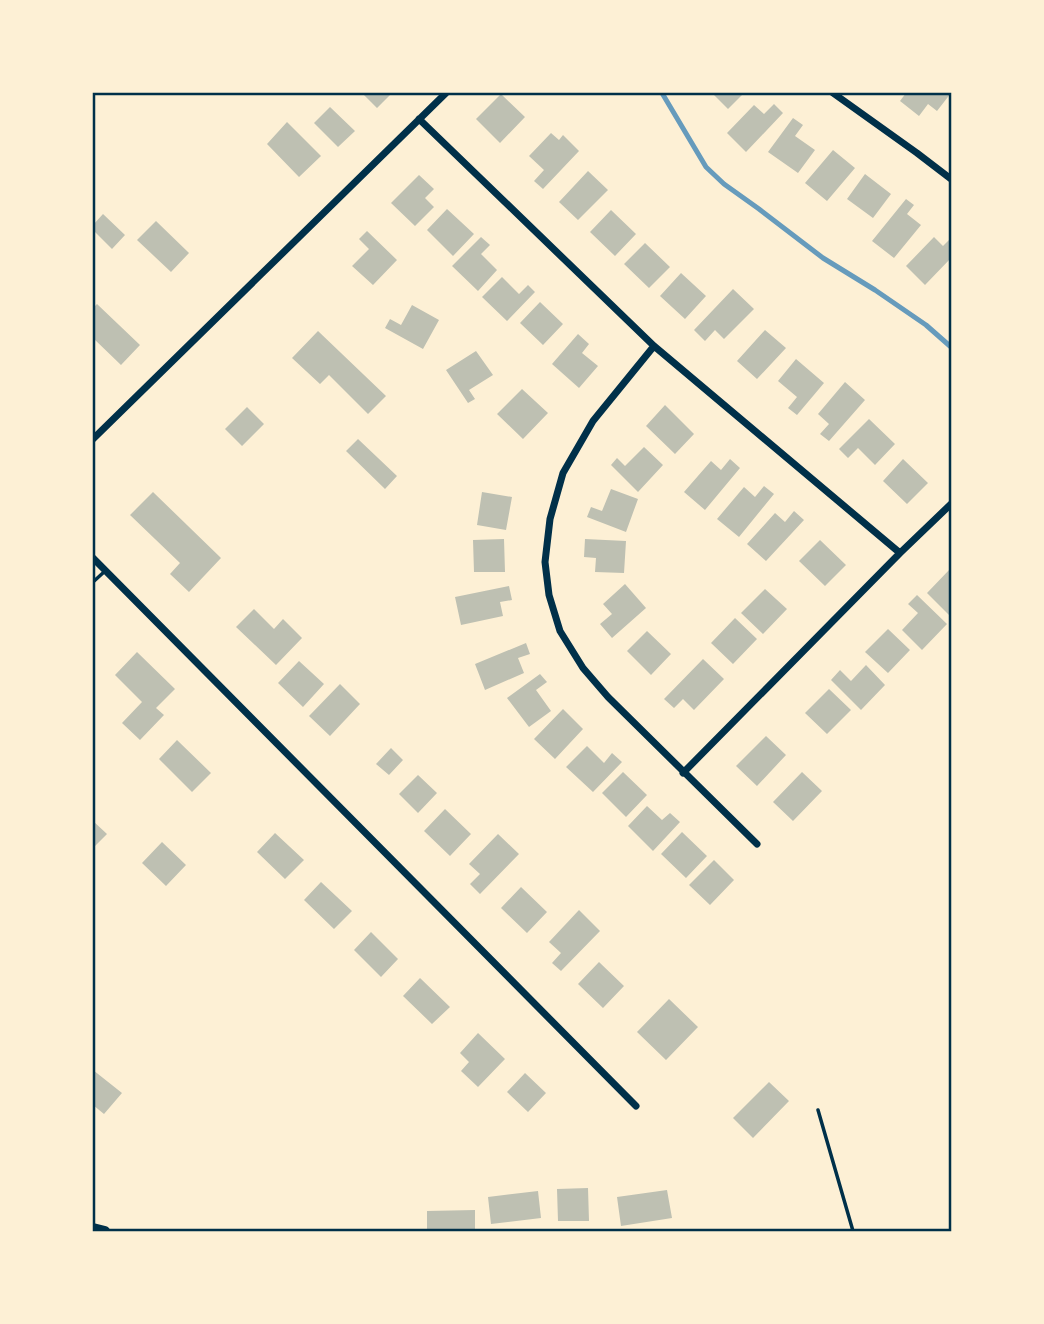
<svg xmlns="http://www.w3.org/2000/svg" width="1044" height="1324" font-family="Figtree,sans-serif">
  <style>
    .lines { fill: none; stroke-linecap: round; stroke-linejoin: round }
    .stream { stroke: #669bbc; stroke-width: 5 }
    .building { fill: #bec0b2 }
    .service { stroke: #003049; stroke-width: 3.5 }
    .minor { stroke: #003049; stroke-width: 7 }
    .secondary { stroke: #003049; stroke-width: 10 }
    .neatline { fill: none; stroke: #003049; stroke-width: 2.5 }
  </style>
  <rect width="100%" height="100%" fill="#fdf0d5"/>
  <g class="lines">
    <path class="stream" d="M 662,93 L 706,167 L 724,184 L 759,209 L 823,258 L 875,290 L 926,325 L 951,347"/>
  </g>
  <path class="building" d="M 362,93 L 392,93 L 377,108 Z
    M 712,93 L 744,93 L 728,109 Z
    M 906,93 L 951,93 L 937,111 L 928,104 L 919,116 L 900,101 Z
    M 501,94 L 525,117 L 500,143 L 476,119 Z
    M 774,104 L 783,113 L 746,152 L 727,133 L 754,105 L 764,114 Z
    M 330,107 L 355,131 L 338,147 L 314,123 Z
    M 793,118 L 803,125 L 795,136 L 815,150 L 798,173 L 768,152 Z
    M 287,122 L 321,156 L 299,177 L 267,144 Z
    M 551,133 L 559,140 L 563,135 L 579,151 L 543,189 L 534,181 L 544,170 L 529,156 Z
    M 833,150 L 855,168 L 827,201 L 805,183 Z
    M 588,171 L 608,190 L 578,220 L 559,202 Z
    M 865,174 L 891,194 L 873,218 L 847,199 Z
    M 419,175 L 434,189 L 425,198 L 434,207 L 415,226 L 391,203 Z
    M 906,199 L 914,205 L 907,214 L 921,225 L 894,258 L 872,241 Z
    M 447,209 L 474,234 L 453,256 L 427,230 Z
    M 611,210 L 636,234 L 615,256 L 590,232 Z
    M 103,214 L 125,235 L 112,249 L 93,230 L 93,225 Z
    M 156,221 L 189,253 L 171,272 L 137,240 Z
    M 367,231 L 397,260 L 373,285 L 352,266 L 369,249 L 359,239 Z
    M 481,237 L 490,245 L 481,254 L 497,270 L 478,291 L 452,266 Z
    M 934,237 L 943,246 L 951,238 L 951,258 L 925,285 L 906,266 Z
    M 645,243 L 670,267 L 649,288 L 624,264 Z
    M 681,273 L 706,296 L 685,319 L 660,296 Z
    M 502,277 L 519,294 L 528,285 L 535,292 L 507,321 L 482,297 Z
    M 733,289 L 754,309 L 724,339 L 715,330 L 705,341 L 694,330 Z
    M 540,302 L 563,324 L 543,345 L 520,323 Z
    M 97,304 L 140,345 L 121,365 L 93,338 L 93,308 Z
    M 412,305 L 439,320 L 423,349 L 385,328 L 390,319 L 401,325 Z
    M 765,330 L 786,348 L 757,379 L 737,361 Z
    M 318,331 L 386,396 L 368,414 L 329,375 L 320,384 L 292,358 Z
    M 578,334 L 589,344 L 582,353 L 598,366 L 579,388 L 552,364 Z
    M 476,351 L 493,375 L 469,390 L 475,399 L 468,403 L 446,370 Z
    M 796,359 L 824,383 L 797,415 L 788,408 L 797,397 L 778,381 Z
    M 845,382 L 865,400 L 829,441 L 820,434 L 829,424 L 818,414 Z
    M 522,389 L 548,413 L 523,439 L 497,414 Z
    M 665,405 L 694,434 L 675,454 L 646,426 Z
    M 247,407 L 264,424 L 242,446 L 225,429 Z
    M 869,419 L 895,444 L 875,465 L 858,448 L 848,458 L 839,449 Z
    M 358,439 L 397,476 L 385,489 L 346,451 Z
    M 644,447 L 663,465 L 638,492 L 611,465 L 617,458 L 625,466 Z
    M 730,459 L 740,468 L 705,510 L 684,492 L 711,461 L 721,470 Z
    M 903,459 L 928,483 L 907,504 L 883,481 Z
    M 764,486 L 774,494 L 739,537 L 717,519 L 744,487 L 755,497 Z
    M 611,489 L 638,499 L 626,532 L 587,517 L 591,507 L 602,511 Z
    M 153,492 L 221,558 L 189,592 L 170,574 L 180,563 L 130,515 Z
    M 482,492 L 512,497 L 506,530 L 477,525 Z
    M 794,511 L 804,520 L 766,561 L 747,544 L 775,513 L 785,522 Z
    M 504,539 L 505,572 L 474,572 L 473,540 Z
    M 585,539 L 626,541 L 624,573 L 595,572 L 596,558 L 584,557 Z
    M 820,540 L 846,565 L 825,586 L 799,561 Z
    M 950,569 L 951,571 L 951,617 L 927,593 Z
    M 625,584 L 646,608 L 612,638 L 600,624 L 612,614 L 603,604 Z
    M 509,586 L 512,600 L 500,602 L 503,616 L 461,625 L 455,597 Z
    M 765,589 L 787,609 L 763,634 L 741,613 Z
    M 917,595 L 947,624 L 922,650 L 902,630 L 918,613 L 908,604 Z
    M 254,609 L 274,629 L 283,619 L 302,638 L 276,665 L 236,627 Z
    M 735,618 L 757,639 L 733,664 L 711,643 Z
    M 888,629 L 910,650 L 888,673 L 865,652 Z
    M 647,631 L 671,654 L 651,675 L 627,651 Z
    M 526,643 L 530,654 L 518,658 L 524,673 L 485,690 L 475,664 Z
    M 137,652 L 175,689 L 156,708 L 164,715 L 140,740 L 122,723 L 142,702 L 115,675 Z
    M 703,659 L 724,679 L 694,710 L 683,699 L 674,708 L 664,699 Z
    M 299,661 L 324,684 L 303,707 L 278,683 Z
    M 866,665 L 885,685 L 861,710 L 831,680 L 840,670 L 851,681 Z
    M 540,674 L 547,682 L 536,690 L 551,711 L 529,727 L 507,698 Z
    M 340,684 L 360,704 L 330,736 L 309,716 Z
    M 829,689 L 851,710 L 827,734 L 805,713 Z
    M 563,709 L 583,729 L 555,759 L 534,739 Z
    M 766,736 L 786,755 L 757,786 L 736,766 Z
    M 177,740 L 211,773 L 192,792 L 159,759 Z
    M 587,746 L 604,763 L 612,753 L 622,762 L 593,792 L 566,767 Z
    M 391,748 L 403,760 L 389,775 L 376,764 Z
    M 623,772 L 647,795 L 626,817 L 602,793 Z
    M 802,772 L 822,791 L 793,821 L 773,802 Z
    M 418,775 L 437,793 L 418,813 L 399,794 Z
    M 647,806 L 662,820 L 670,813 L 680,822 L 653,851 L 628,826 Z
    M 445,809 L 471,834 L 450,856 L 424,831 Z
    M 93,821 L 107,834 L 93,848 Z
    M 682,832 L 707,856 L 686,878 L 661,854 Z
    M 275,833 L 304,860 L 285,879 L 257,852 Z
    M 498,834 L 519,854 L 480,894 L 470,884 L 480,874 L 469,864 Z
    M 162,842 L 186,865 L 166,886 L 142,863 Z
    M 714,860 L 734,880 L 710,905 L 689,885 Z
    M 321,882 L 352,911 L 334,929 L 304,900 Z
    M 521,887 L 547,912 L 527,933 L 501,908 Z
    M 579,910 L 600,931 L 561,971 L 552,963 L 561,953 L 549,942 Z
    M 371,932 L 398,959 L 381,977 L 354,950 Z
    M 599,962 L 624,986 L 603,1008 L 578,984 Z
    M 420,978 L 450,1007 L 432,1024 L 403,996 Z
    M 669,999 L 698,1027 L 666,1060 L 637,1032 Z
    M 478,1033 L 505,1059 L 478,1087 L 461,1071 L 469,1062 L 460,1053 Z
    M 93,1070 L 122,1093 L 104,1114 L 93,1105 Z
    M 525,1073 L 546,1093 L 528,1112 L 507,1092 Z
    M 769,1082 L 789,1101 L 753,1138 L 733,1118 Z
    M 588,1188 L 589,1221 L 558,1221 L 557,1189 Z
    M 667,1190 L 672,1218 L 621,1226 L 617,1197 Z
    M 538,1191 L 541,1218 L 491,1224 L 488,1197 Z
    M 475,1210 L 475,1231 L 427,1231 L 427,1211 Z"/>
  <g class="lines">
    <path class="service" d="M 93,582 L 104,572
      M 818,1110 L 853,1231"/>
    <path class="minor" d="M 833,93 L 917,153 L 951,179
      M 419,119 L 654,346 L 900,553
      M 654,346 L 593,421 L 563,473 L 550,519 L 545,562 L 549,595 L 560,631 L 583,668 L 608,697 L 757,844
      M 93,439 L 446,93
      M 93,558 L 636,1106
      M 683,773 L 900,553 L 951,504"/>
    <path class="secondary" d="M 93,1228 L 105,1231"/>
  </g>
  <rect width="1044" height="1324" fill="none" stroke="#fdf0d5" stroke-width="189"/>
  <rect x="94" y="94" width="856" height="1136" class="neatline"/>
</svg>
